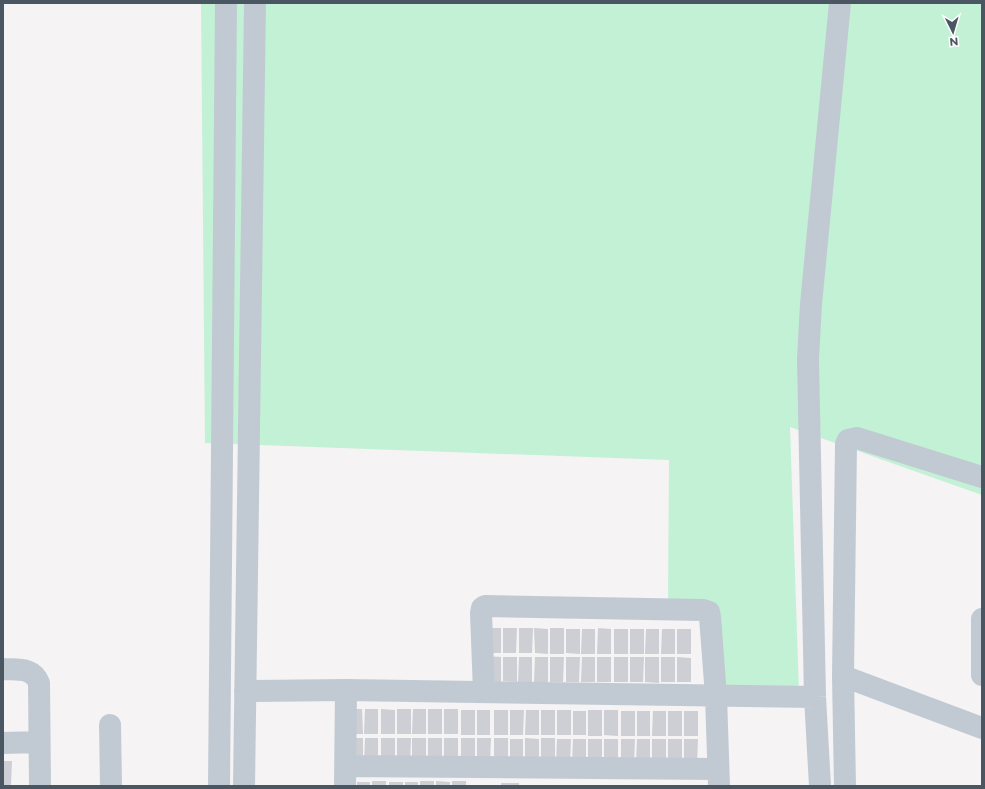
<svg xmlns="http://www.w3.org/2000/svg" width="985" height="789" font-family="Montserrat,sans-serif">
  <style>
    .green { fill: #c3f1d5 }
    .building { fill: #cdcfd5 }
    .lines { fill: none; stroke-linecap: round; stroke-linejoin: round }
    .minor { stroke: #c1cad2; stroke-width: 22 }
  </style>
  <rect width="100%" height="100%" fill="#f5f3f3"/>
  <path class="green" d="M 201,3 L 982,3 L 982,495 L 790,427 L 799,692 L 715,688 L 716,605 L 668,605 L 669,460 L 205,443 Z"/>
  <path class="building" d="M 487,628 L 501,628 L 501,653 L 487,653 Z
    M 503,628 L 517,628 L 516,653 L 503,653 Z
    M 519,628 L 533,628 L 532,653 L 519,653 Z
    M 534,628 L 548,629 L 548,654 L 535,653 Z
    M 550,628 L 564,628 L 564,654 L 550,654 Z
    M 598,628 L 611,629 L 611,654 L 597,654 Z
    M 566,629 L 580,629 L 580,654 L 566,653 Z
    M 582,629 L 595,629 L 595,654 L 581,654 Z
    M 614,629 L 628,629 L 628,654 L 614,654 Z
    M 630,629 L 644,629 L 644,654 L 630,654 Z
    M 646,629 L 659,629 L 659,654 L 645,654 Z
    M 662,629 L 675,629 L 675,654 L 661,654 Z
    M 677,629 L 691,629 L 691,654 L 677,654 Z
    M 487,656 L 501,657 L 501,682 L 487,682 Z
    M 503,657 L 517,657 L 517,682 L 503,681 Z
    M 519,657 L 532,657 L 532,682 L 518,682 Z
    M 535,657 L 548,657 L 548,682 L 534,682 Z
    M 550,657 L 564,657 L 563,682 L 550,682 Z
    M 566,657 L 580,657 L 579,682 L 566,682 Z
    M 582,657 L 595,657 L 595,682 L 581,682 Z
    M 597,657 L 611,657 L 611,682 L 597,682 Z
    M 614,657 L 628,657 L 628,682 L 614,682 Z
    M 630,657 L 644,657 L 643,682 L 630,682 Z
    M 645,657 L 659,657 L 659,683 L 645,682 Z
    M 661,657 L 675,657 L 675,682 L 661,682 Z
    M 677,657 L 691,658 L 691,682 L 677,682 Z
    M 349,709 L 362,709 L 363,734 L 349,734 Z
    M 365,709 L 378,709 L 378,734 L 364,734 Z
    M 381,709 L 395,710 L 395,734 L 381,734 Z
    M 397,709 L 411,709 L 411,734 L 397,734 Z
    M 413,709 L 426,709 L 426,734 L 412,734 Z
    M 428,709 L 442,709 L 442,734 L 428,734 Z
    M 444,709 L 458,709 L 458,734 L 444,734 Z
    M 461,710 L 475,710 L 475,735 L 461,735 Z
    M 477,710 L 490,710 L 490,735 L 477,735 Z
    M 494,710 L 508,710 L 508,735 L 494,735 Z
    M 510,710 L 524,710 L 523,735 L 510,735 Z
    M 526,710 L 539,710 L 539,735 L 525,735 Z
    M 541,710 L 555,710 L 555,735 L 541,735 Z
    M 557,710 L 571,710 L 571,735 L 557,735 Z
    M 588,710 L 602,710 L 602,736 L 588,736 Z
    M 604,710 L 618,710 L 618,736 L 604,735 Z
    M 573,711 L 586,711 L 586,735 L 573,735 Z
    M 621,711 L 635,711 L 635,736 L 621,736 Z
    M 637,711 L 650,711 L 650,736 L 637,736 Z
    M 653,711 L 666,711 L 666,736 L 652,736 Z
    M 668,711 L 682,711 L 682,736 L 668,736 Z
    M 684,711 L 698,711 L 698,736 L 684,736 Z
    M 349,738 L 363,738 L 363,763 L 349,763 Z
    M 365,738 L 378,738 L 378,763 L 364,763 Z
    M 381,738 L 395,738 L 395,763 L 381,763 Z
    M 397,738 L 411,738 L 410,763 L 397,763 Z
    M 412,738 L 426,738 L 426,763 L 412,763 Z
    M 428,738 L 442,738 L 442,763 L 428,763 Z
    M 444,738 L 458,738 L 458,763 L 444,763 Z
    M 461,738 L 475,738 L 475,763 L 461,763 Z
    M 477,738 L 491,738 L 490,763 L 477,763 Z
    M 494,738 L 508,738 L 508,764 L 494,763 Z
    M 525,738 L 539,739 L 539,764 L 525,764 Z
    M 541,738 L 555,738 L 555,764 L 541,764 Z
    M 510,739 L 523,739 L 523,763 L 510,763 Z
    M 557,739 L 571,739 L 570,764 L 556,764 Z
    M 573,739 L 586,739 L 586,764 L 572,764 Z
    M 588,739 L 602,739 L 602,764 L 588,764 Z
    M 604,739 L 618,739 L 618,764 L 604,764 Z
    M 621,739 L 635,739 L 634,764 L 621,764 Z
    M 637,739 L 650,739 L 650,764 L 636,764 Z
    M 652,739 L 666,739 L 666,764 L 652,764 Z
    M 668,739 L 682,739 L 682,764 L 668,764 Z
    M 684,739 L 698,739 L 697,764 L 684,764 Z
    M 3,761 L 12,761 L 11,786 L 3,786 Z
    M 372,781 L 386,781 L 386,786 L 372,786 Z
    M 420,781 L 434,781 L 434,786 L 420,786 Z
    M 436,781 L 450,782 L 450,786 L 436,786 Z
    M 452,781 L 466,781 L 466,786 L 452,786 Z
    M 357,782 L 370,782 L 370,786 L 357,786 Z
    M 389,782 L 403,782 L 403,786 L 389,786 Z
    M 405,782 L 418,782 L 418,786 L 405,786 Z
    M 501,783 L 519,783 L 519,786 L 501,786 Z"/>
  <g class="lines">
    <path class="minor" d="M 982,619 L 982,675
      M 3,669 C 18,670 33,667 39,683 L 40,786
      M 843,676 L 982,728
      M 245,691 L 346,690 L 815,697
      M 484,692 L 481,613 L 482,608 L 485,606 L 703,610 L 709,612 L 710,617 L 716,696 L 719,786
      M 110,725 L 111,786
      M 3,743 L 39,742
      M 346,766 L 718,769
      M 219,786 L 226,3
      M 244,786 L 255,3
      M 345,786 L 346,690
      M 820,786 L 815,697 L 808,359 L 811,304 L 840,3
      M 845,786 L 843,676 L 846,444 L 848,440 L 857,438 L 982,477"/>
  </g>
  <rect width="985" height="789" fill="none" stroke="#4a5661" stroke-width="8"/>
  <g transform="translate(953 32) rotate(175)" stroke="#ffffff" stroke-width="3" paint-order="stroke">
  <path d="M0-3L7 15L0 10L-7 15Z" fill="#4a5661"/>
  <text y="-6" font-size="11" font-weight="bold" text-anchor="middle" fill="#4a5661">N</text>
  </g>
</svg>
